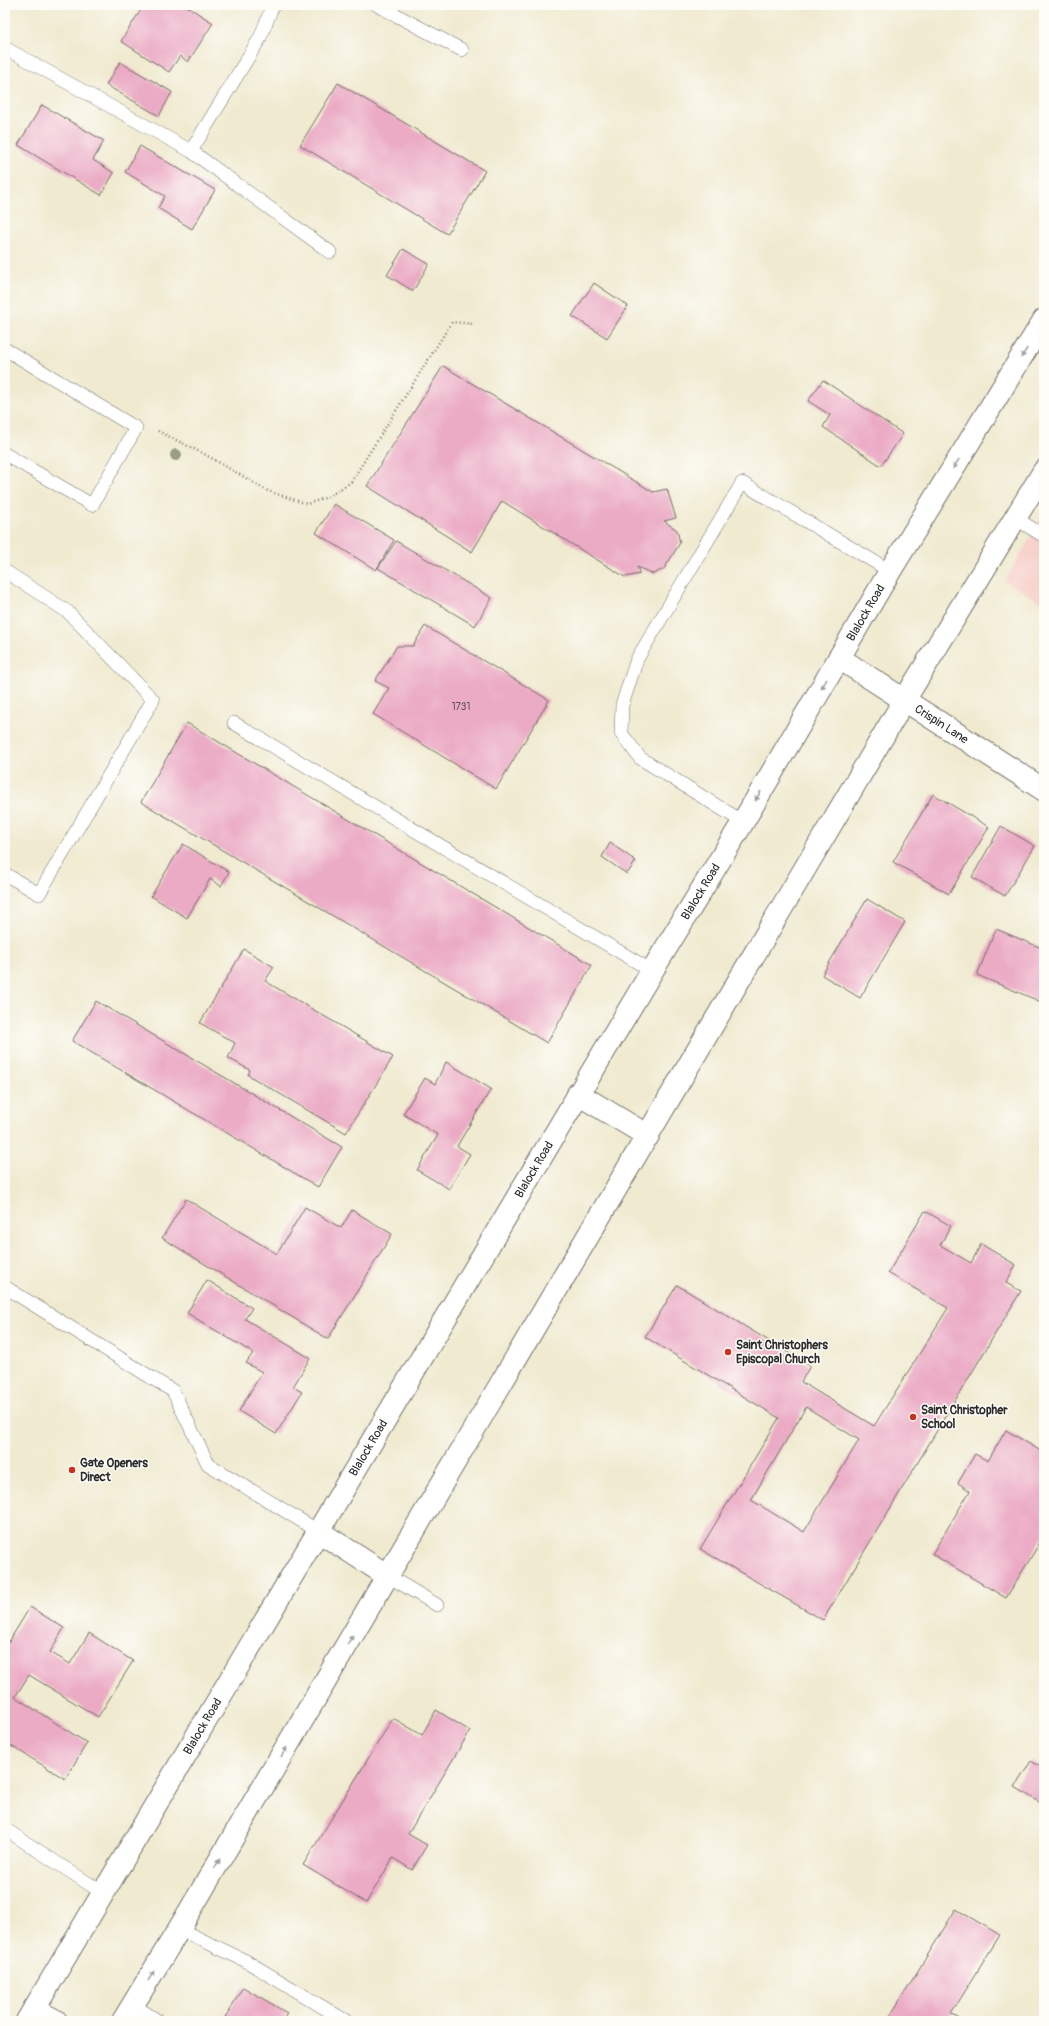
<svg xmlns="http://www.w3.org/2000/svg" width="1049" height="2026" font-family="Pangolin,sans-serif">
  <style>
    .built { fill: #f7d0ca }
    .building { fill: #ebabc5; fill-rule: evenodd }
    .lines { fill: none; stroke-linecap: round; stroke-linejoin: round }
    .service-casing { stroke: #706e65; stroke-width: 14 }
    .minor-casing { stroke: #706e65; stroke-width: 24 }
    .secondary-casing { stroke: #706e65; stroke-width: 24 }
    .path { stroke: #706e65; stroke-width: 2.5; stroke-dasharray: 1 3; stroke-linecap: butt }
    .service { stroke: #fff; stroke-width: 13 }
    .minor { stroke: #fff; stroke-width: 22 }
    .secondary { stroke: #fff; stroke-width: 22 }
    .tree { fill: #989e85 }
    .oneway { fill: #a0a0a0 }
    .poi-dot { fill: #c8321e; stroke: #fdfcf7; stroke-width: 1.5 }
    .labels { text-anchor: middle; dominant-baseline: central; stroke-width: 3; stroke-linejoin: round; paint-order: stroke }
    .number-label { font-size: 10px; fill: #5b4b52 }
    .street-label { font-size: 12px; fill: #2b2b2b; stroke: #fdfcf7 }
    .poi-label { font-size: 12px; font-weight: bold; fill: #2b2b2b; stroke: #fdfcf7; text-anchor: start }
  </style>
  <rect width="100%" height="100%" fill="#fdfcf7"/>
  <filter id="ink" filterUnits="userSpaceOnUse"><feTurbulence type="fractalNoise" baseFrequency=".025" numOctaves="2"/><feDisplacementMap in="SourceGraphic" scale="8" xChannelSelector="R" yChannelSelector="G"/><feConvolveMatrix kernelMatrix="1 2 1 2 8 2 1 2 1" color-interpolation-filters="sRGB"/></filter>
  <filter id="wash" filterUnits="userSpaceOnUse"><feTurbulence type="fractalNoise" baseFrequency=".012" numOctaves="4" result="noise"/><feDisplacementMap in="SourceGraphic" scale="16" xChannelSelector="R" yChannelSelector="G"/><feGaussianBlur stdDeviation="0.9" result="paint"/><feColorMatrix in="noise" values="0 0 0 0 0 0 0 0 0 0 0 0 0 0 0 0 0 1.4 0 .05"/><feComposite in="paint" operator="in"/></filter>
  <g filter="url(#wash)">
    <rect width="100%" height="100%" fill="#f0ead0"/>
    <path class="built" d="M 1044,513 L 1044,604 L 1005,581 Z"/>
    <g id="blocks">
      <path class="building" d="M 144,5 L 185,5 L 213,23 L 188,62 L 180,56 L 169,72 L 121,41 Z
        M 120,62 L 172,92 L 159,116 L 106,85 Z
        M 338,83 L 485,171 L 447,234 L 300,145 Z
        M 42,105 L 104,141 L 93,160 L 114,173 L 101,195 L 18,145 Z
        M 140,146 L 215,190 L 192,229 L 158,208 L 165,196 L 125,172 Z
        M 403,249 L 429,264 L 413,291 L 387,275 Z
        M 594,283 L 628,306 L 607,338 L 572,316 Z
        M 443,366 L 653,492 L 667,489 L 676,518 L 664,521 L 677,530 L 680,543 L 664,569 L 653,574 L 637,567 L 640,574 L 625,577 L 502,501 L 472,552 L 367,486 Z
        M 823,380 L 903,434 L 881,466 L 823,427 L 830,415 L 808,401 Z
        M 334,504 L 394,540 L 376,570 L 316,533 Z
        M 396,541 L 492,598 L 475,626 L 378,568 Z
        M 425,626 L 549,700 L 496,789 L 373,714 L 389,688 L 375,681 L 397,646 L 413,646 Z
        M 187,723 L 592,965 L 547,1043 L 141,802 Z
        M 933,794 L 989,827 L 949,894 L 893,862 Z
        M 1001,826 L 1035,846 L 1005,896 L 972,877 Z
        M 610,843 L 636,861 L 627,874 L 602,857 Z
        M 183,844 L 229,872 L 221,886 L 210,879 L 187,918 L 151,896 Z
        M 867,899 L 905,922 L 860,998 L 822,975 Z
        M 996,929 L 1044,949 L 1044,1003 L 977,975 Z
        M 244,949 L 274,967 L 265,981 L 393,1057 L 346,1133 L 248,1075 L 250,1070 L 228,1058 L 235,1043 L 200,1023 Z
        M 96,1001 L 342,1147 L 318,1187 L 72,1041 Z
        M 446,1062 L 491,1089 L 457,1146 L 470,1154 L 449,1189 L 417,1170 L 438,1135 L 403,1114 L 425,1078 L 435,1084 Z
        M 186,1199 L 277,1254 L 305,1207 L 341,1228 L 352,1210 L 392,1234 L 328,1339 L 162,1238 Z
        M 925,1211 L 951,1226 L 940,1245 L 971,1263 L 981,1244 L 1016,1265 L 1006,1283 L 1021,1291 L 823,1620 L 700,1549 L 779,1418 L 645,1337 L 677,1285 L 810,1366 L 801,1382 L 874,1426 L 948,1308 L 888,1273 ZM 806,1407 L 859,1440 L 804,1532 L 751,1500 Z
        M 207,1280 L 252,1308 L 245,1319 L 310,1358 L 293,1387 L 302,1392 L 276,1434 L 239,1411 L 262,1372 L 246,1363 L 253,1353 L 187,1313 Z
        M 1006,1430 L 1044,1453 L 1044,1536 L 1006,1598 L 932,1554 L 970,1491 L 958,1483 L 975,1454 L 988,1461 Z
        M 30,1607 L 64,1628 L 50,1652 L 70,1664 L 89,1633 L 133,1661 L 98,1717 L 29,1675 L 15,1697 L 87,1743 L 65,1779 L 5,1742 L 5,1641 L 8,1643 Z
        M 436,1710 L 470,1731 L 408,1834 L 427,1845 L 412,1870 L 393,1858 L 366,1903 L 303,1865 L 393,1718 L 422,1735 Z
        M 1031,1761 L 1044,1769 L 1044,1805 L 1015,1787 Z
        M 956,1909 L 1000,1935 L 951,2014 L 963,2021 L 887,2021 Z
        M 243,1987 L 287,2013 L 283,2021 L 223,2021 Z"/>
    </g>
  </g>
  <g filter="url(#ink)">
    <use href="#blocks" fill-opacity="0" stroke="#706e65" stroke-width="1"/>
    <g class="lines">
      <defs>
        <path id="service" d="M 377,5 L 462,50
          M 5,48 L 191,151 L 260,38 L 273,5
          M 191,151 L 330,252
          M 5,349 L 136,428 L 92,505 L 5,454
          M 1015,518 L 1044,536
          M 5,571 L 68,612 L 153,700 L 39,894 L 5,874
          M 234,723 L 652,971
          M 743,822 L 640,758 L 621,733 L 622,705 L 637,659 L 742,483 L 890,571
          M 5,1287 L 173,1391 L 208,1464 L 318,1531
          M 388,1576 L 437,1605
          M 5,1829 L 103,1893
          M 179,1929 L 246,1961 L 346,2021
          M 133,2005 L 158,2021"/>
        <g id="minor">
          <path id="s1" d="M 839,658 L 1044,790"/>
        </g>
        <g id="secondary">
          <path d="M 578,1094 L 648,1136"/>
          <path d="M 318,1531 L 388,1576"/>
          <path d="M 34,2009 L 56,2021"/>
          <path id="s2" d="M 27,2021 L 652,971 L 743,822 L 890,571 L 1044,320"/>
          <path d="M 123,2021 L 179,1929 L 905,699 L 1044,471"/>
        </g>
      </defs>
      <use href="#service" class="service-casing"/>
      <use href="#minor" class="minor-casing"/>
      <use href="#secondary" class="secondary-casing"/>
      <path class="path" d="M 158,431 L 206,455 L 268,491 L 307,504 L 328,497 L 351,482 L 452,322 L 474,324"/>
      <use href="#service" class="service"/>
      <use href="#minor" class="minor"/>
      <use href="#secondary" class="secondary"/>
    </g>
    <circle class="tree" cx="176" cy="455" r="6"/>
    <defs><path id="oneway-solid" d="M-6-.8H1V-3.2L6.5 0L1 3.2V.8H-6Z"/></defs>
    <g class="oneway">
      <use href="#oneway-solid" transform="translate(1024 353) rotate(122)"/>
      <use href="#oneway-solid" transform="translate(956 464) rotate(122)"/>
      <use href="#oneway-solid" transform="translate(824 684) rotate(120)"/>
      <use href="#oneway-solid" transform="translate(758 796) rotate(120)"/>
      <use href="#oneway-solid" transform="translate(350 1640) rotate(-59)"/>
      <use href="#oneway-solid" transform="translate(284 1752) rotate(-59)"/>
      <use href="#oneway-solid" transform="translate(217 1864) rotate(-59)"/>
      <use href="#oneway-solid" transform="translate(151 1976) rotate(-59)"/>
    </g>
  </g>
  <g class="poi-dot">
    <circle cx="728" cy="1352" r="4"/>
    <circle cx="913" cy="1417" r="4"/>
    <circle cx="72" cy="1470" r="4"/>
  </g>
  <g class="labels">
    <g class="number-label">
      <text x="461" y="707">1731</text>
    </g>
    <g class="street-label">
      <text stroke="none"><textPath href="#s2" startOffset="1639">Blalock Road</textPath></text>
      <text stroke="none"><textPath href="#s1" startOffset="122">Crispin Lane</textPath></text>
      <text stroke="none"><textPath href="#s2" startOffset="1315">Blalock Road</textPath></text>
      <text stroke="none"><textPath href="#s2" startOffset="991">Blalock Road</textPath></text>
      <text stroke="none"><textPath href="#s2" startOffset="667">Blalock Road</textPath></text>
      <text stroke="none"><textPath href="#s2" startOffset="343">Blalock Road</textPath></text>
    </g>
    <g class="poi-label">
      <text x="736" y="1345">Saint Christophers<tspan x="736" dy="14">Episcopal Church</tspan></text>
      <text x="921" y="1410">Saint Christopher<tspan x="921" dy="14">School</tspan></text>
      <text x="80" y="1463">Gate Openers<tspan x="80" dy="14">Direct</tspan></text>
    </g>
  </g>
  <rect width="1049" height="2026" fill="none" stroke="#fdfcf7" stroke-width="20"/>
</svg>
